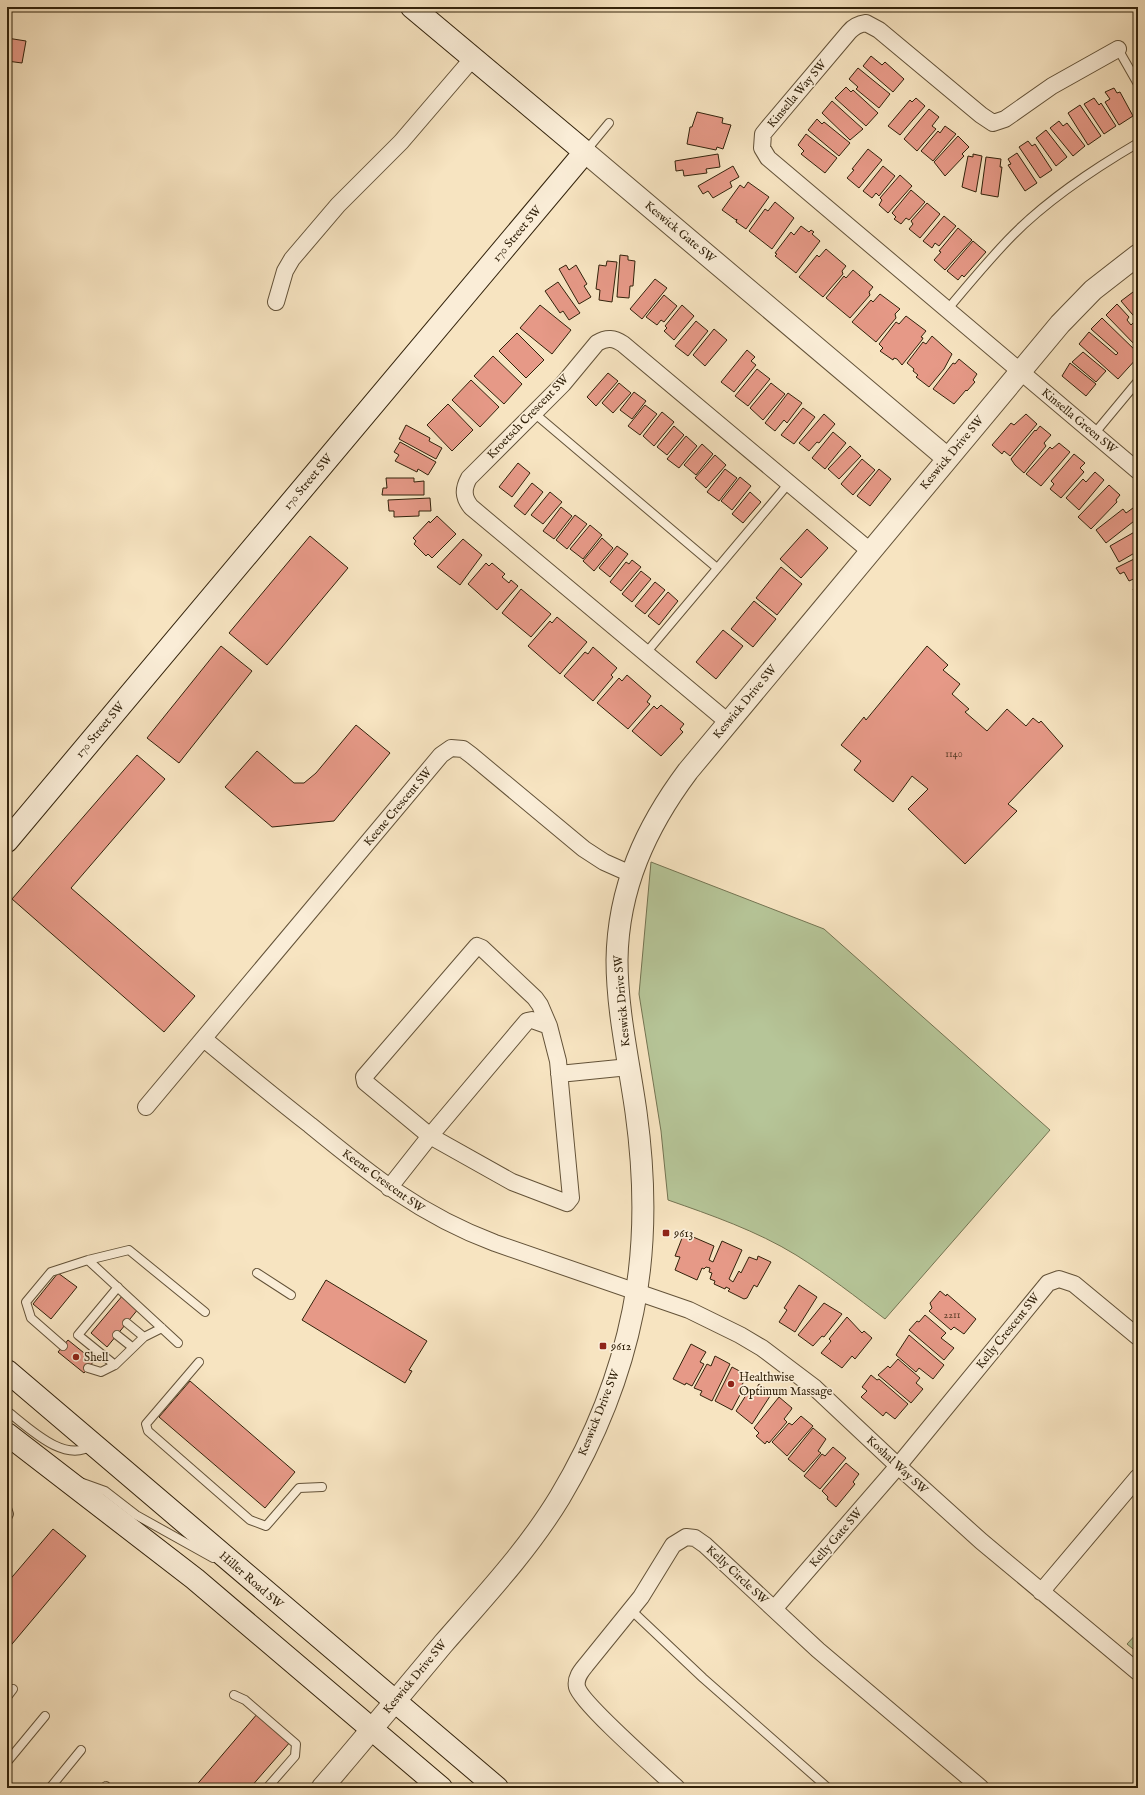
<svg xmlns="http://www.w3.org/2000/svg" width="1145" height="1795" font-family="'IM FELL English',serif">
  <style>
    .green { fill: #b6c598; stroke: #747452 }
    .building { fill: #e69987; stroke: #32220b }
    .lines { fill: none; stroke-linecap: round; stroke-linejoin: round }
    .service-casing { stroke: #635238; stroke-width: 10 }
    .minor-casing { stroke: #635238; stroke-width: 18 }
    .tertiary-casing { stroke: #635238; stroke-width: 23 }
    .secondary-casing { stroke: #32220b; stroke-width: 24 }
    .service { stroke: #faedd7; stroke-width: 8 }
    .minor { stroke: #faedd7; stroke-width: 16 }
    .tertiary { stroke: #faedd7; stroke-width: 21 }
    .secondary { stroke: #faedd7; stroke-width: 22 }
    .poi-dot { fill: #8f2418; stroke: #faedd7; stroke-width: 1.5 }
    .labels { text-anchor: middle; dominant-baseline: central; stroke-width: 3.5; stroke-linejoin: round; paint-order: stroke }
    .number-label { font-size: 10px; fill: #5f402a }
    .street-label { font-size: 12px; fill: #32220b; stroke: #faedd7 }
    .poi-label { font-size: 12px; fill: #32220b; stroke: #faedd7; text-anchor: start }
  </style>
  <rect width="100%" height="100%" fill="#f7e4c1"/>
  <filter id="stains"><feTurbulence type="fractalNoise" baseFrequency=".005" numOctaves="4"/><feColorMatrix values="0 0 0 0 .2 0 0 0 0 .09 0 0 0 0 .02 0 0 0 .5 -.17"/></filter>
  <radialGradient id="worn" r=".72"><stop offset=".6" stop-color="#630" stop-opacity="0"/><stop offset="1" stop-color="#630" stop-opacity=".3"/></radialGradient>
  <path class="green" d="M 651,862 L 824,929 L 1050,1130 L 885,1319 C 856,1297 828,1275 796,1255 C 757,1231 711,1215 668,1200 L 661,1131 L 639,994 Z
    M 1138,1632 L 1138,1653 L 1127,1644 Z"/>
  <path class="building" d="M 7,38 L 26,41 L 22,63 L 7,61 Z
    M 871,56 L 882,65 L 885,62 L 904,79 L 893,92 L 863,66 Z
    M 858,68 L 890,94 L 879,108 L 856,89 L 858,87 L 849,79 Z
    M 846,87 L 851,92 L 853,90 L 878,113 L 866,126 L 835,98 Z
    M 1114,88 L 1117,93 L 1120,92 L 1133,116 L 1119,125 L 1105,102 L 1110,99 L 1105,92 Z
    M 916,98 L 925,106 L 900,135 L 888,126 L 910,100 L 912,102 Z
    M 1094,98 L 1099,105 L 1101,103 L 1116,126 L 1104,134 L 1084,104 Z
    M 832,101 L 863,129 L 850,140 L 822,113 Z
    M 1080,105 L 1101,136 L 1088,145 L 1068,113 Z
    M 929,109 L 939,117 L 932,126 L 936,129 L 917,151 L 904,139 Z
    M 697,112 L 723,118 L 722,123 L 731,125 L 723,149 L 717,147 L 716,150 L 687,144 L 690,127 L 692,127 Z
    M 817,119 L 822,124 L 824,122 L 850,143 L 839,156 L 808,130 Z
    M 1059,121 L 1063,126 L 1067,123 L 1085,146 L 1073,156 L 1050,128 Z
    M 945,126 L 956,134 L 933,161 L 921,151 L 938,131 L 940,133 Z
    M 1046,130 L 1067,157 L 1056,166 L 1036,138 Z
    M 806,134 L 837,158 L 825,173 L 801,154 L 804,151 L 798,145 Z
    M 958,136 L 969,147 L 962,154 L 964,156 L 945,176 L 934,162 Z
    M 1028,141 L 1032,146 L 1035,144 L 1052,170 L 1040,178 L 1019,147 Z
    M 868,149 L 882,160 L 859,188 L 847,178 L 854,170 L 852,169 Z
    M 1017,153 L 1037,183 L 1025,191 L 1008,165 L 1011,164 L 1008,159 Z
    M 718,154 L 720,167 L 706,169 L 707,173 L 684,176 L 683,170 L 676,171 L 675,161 Z
    M 973,154 L 982,156 L 976,192 L 962,187 L 968,156 L 973,157 Z
    M 986,157 L 1001,159 L 1000,167 L 1002,167 L 998,197 L 981,194 Z
    M 733,166 L 739,177 L 730,182 L 732,187 L 713,198 L 708,191 L 703,194 L 698,186 Z
    M 883,166 L 895,176 L 879,196 L 876,193 L 872,198 L 863,191 Z
    M 900,175 L 912,186 L 888,213 L 879,205 L 882,200 L 880,198 Z
    M 748,182 L 769,197 L 746,229 L 736,222 L 737,219 L 736,220 L 722,210 L 740,185 L 744,188 Z
    M 911,190 L 925,202 L 909,220 L 906,218 L 901,224 L 894,219 L 896,217 L 892,213 Z
    M 775,202 L 794,218 L 772,249 L 749,231 L 765,209 L 768,211 Z
    M 927,203 L 940,214 L 920,238 L 909,229 L 913,224 L 911,221 Z
    M 944,216 L 956,226 L 939,246 L 935,243 L 932,248 L 923,241 Z
    M 801,226 L 809,232 L 811,230 L 814,232 L 812,234 L 820,241 L 796,273 L 775,256 L 777,254 L 775,253 L 791,232 L 794,235 Z
    M 958,228 L 972,240 L 945,270 L 934,260 L 941,252 L 939,251 Z
    M 973,241 L 986,252 L 964,277 L 962,275 L 958,280 L 947,271 Z
    M 826,249 L 846,266 L 842,271 L 843,274 L 823,297 L 799,277 L 817,255 L 819,257 Z
    M 620,255 L 628,256 L 628,260 L 635,261 L 633,286 L 630,286 L 629,298 L 617,297 Z
    M 607,261 L 617,262 L 612,302 L 599,300 L 600,290 L 596,289 L 599,265 L 606,266 Z
    M 566,265 L 569,270 L 576,265 L 587,284 L 584,286 L 591,297 L 579,304 L 559,269 Z
    M 853,270 L 873,287 L 869,292 L 870,295 L 850,318 L 826,298 L 844,276 L 846,278 Z
    M 655,279 L 667,288 L 642,319 L 630,309 Z
    M 558,282 L 580,313 L 569,320 L 563,311 L 560,313 L 545,291 Z
    M 1133,292 L 1138,298 L 1138,321 L 1121,301 Z
    M 880,294 L 900,309 L 895,314 L 896,318 L 876,342 L 852,322 L 871,300 L 873,302 Z
    M 664,295 L 677,306 L 664,322 L 661,320 L 657,325 L 646,317 Z
    M 1117,304 L 1129,317 L 1127,320 L 1131,325 L 1134,322 L 1138,326 L 1138,348 L 1106,315 Z
    M 540,305 L 571,330 L 552,354 L 520,328 Z
    M 682,305 L 694,316 L 674,340 L 664,331 L 667,328 L 665,326 Z
    M 906,316 L 926,331 L 921,337 L 923,338 L 922,340 L 902,365 L 897,359 L 894,358 L 893,360 L 880,351 L 883,348 L 879,344 L 896,322 L 899,324 Z
    M 1102,318 L 1138,353 L 1138,357 L 1118,379 L 1079,344 L 1089,332 L 1116,355 L 1118,353 L 1091,329 Z
    M 696,321 L 708,331 L 688,356 L 675,346 Z
    M 714,329 L 727,340 L 705,366 L 693,355 Z
    M 517,333 L 544,360 L 526,378 L 499,351 Z
    M 932,336 L 952,354 L 944,369 L 929,387 L 916,377 L 918,375 L 913,371 L 914,369 L 907,363 L 923,342 L 926,344 Z
    M 747,350 L 755,357 L 751,361 L 756,365 L 734,392 L 721,382 Z
    M 1083,352 L 1106,371 L 1096,382 L 1072,362 Z
    M 493,356 L 522,384 L 504,404 L 474,376 Z
    M 959,359 L 977,374 L 973,380 L 975,382 L 967,391 L 966,390 L 954,404 L 933,389 L 953,363 L 955,364 Z
    M 1070,363 L 1096,384 L 1086,396 L 1062,376 Z
    M 757,369 L 770,379 L 748,406 L 735,396 Z
    M 608,373 L 618,381 L 596,406 L 587,397 Z
    M 471,380 L 499,407 L 480,427 L 452,400 Z
    M 619,383 L 631,393 L 613,413 L 602,403 Z
    M 771,383 L 785,394 L 763,420 L 750,408 Z
    M 634,392 L 646,401 L 632,419 L 620,410 Z
    M 788,393 L 802,403 L 787,423 L 784,420 L 775,431 L 765,423 Z
    M 448,404 L 473,430 L 452,451 L 427,425 Z
    M 645,405 L 657,414 L 640,435 L 628,426 Z
    M 803,408 L 815,417 L 794,444 L 781,435 Z
    M 662,412 L 674,422 L 654,446 L 643,436 Z
    M 824,414 L 835,424 L 819,443 L 817,442 L 809,451 L 799,443 Z
    M 1026,414 L 1037,424 L 1010,456 L 1004,451 L 1002,454 L 992,445 L 1011,423 L 1014,425 Z
    M 406,425 L 430,438 L 429,441 L 442,448 L 436,459 L 399,439 Z
    M 674,426 L 684,435 L 667,455 L 657,447 Z
    M 1040,426 L 1051,435 L 1044,443 L 1046,446 L 1024,473 L 1015,465 L 1011,459 L 1035,430 L 1036,431 Z
    M 833,432 L 846,443 L 825,469 L 812,458 Z
    M 686,436 L 697,446 L 679,468 L 667,459 Z
    M 400,442 L 436,462 L 428,475 L 418,469 L 417,472 L 395,461 L 399,455 L 394,452 Z
    M 1059,443 L 1070,452 L 1041,486 L 1026,474 L 1050,447 L 1052,449 Z
    M 702,444 L 713,454 L 696,475 L 684,465 Z
    M 850,446 L 861,456 L 839,479 L 828,469 Z
    M 1074,454 L 1085,463 L 1080,468 L 1084,472 L 1061,498 L 1050,489 L 1054,484 L 1051,481 Z
    M 715,455 L 726,465 L 706,488 L 695,478 Z
    M 862,459 L 875,470 L 853,495 L 841,484 Z
    M 518,463 L 530,473 L 512,497 L 499,487 Z
    M 725,469 L 737,478 L 719,501 L 707,492 Z
    M 879,469 L 891,479 L 870,506 L 857,496 Z
    M 1095,472 L 1104,480 L 1079,510 L 1066,498 L 1083,479 L 1086,482 Z
    M 740,477 L 751,486 L 732,510 L 721,501 Z
    M 386,478 L 414,478 L 414,482 L 424,481 L 424,495 L 382,495 L 383,488 L 387,488 Z
    M 532,483 L 543,492 L 525,515 L 514,506 Z
    M 1109,485 L 1120,495 L 1116,500 L 1117,502 L 1091,529 L 1078,517 Z
    M 550,492 L 562,502 L 543,524 L 531,515 Z
    M 750,492 L 761,502 L 743,523 L 732,514 Z
    M 430,498 L 431,511 L 419,511 L 419,516 L 394,517 L 394,511 L 389,511 L 388,500 Z
    M 561,507 L 572,516 L 554,539 L 543,531 Z
    M 1133,508 L 1138,514 L 1138,518 L 1106,543 L 1096,530 L 1123,509 L 1126,513 Z
    M 575,515 L 587,524 L 567,549 L 556,540 Z
    M 437,516 L 456,534 L 432,558 L 428,554 L 426,556 L 414,544 L 416,541 L 413,538 L 429,521 L 430,523 Z
    M 590,525 L 602,535 L 583,559 L 570,549 Z
    M 807,529 L 828,548 L 801,578 L 780,559 Z
    M 1138,530 L 1138,551 L 1119,562 L 1110,546 Z
    M 310,536 L 348,568 L 267,665 L 229,633 Z
    M 602,538 L 613,548 L 594,571 L 583,561 Z
    M 463,539 L 482,555 L 460,585 L 437,567 Z
    M 617,546 L 628,554 L 610,577 L 599,568 Z
    M 1138,557 L 1138,577 L 1129,581 L 1124,572 L 1120,574 L 1116,568 Z
    M 632,560 L 641,567 L 621,591 L 610,582 L 626,562 L 629,564 Z
    M 486,563 L 489,566 L 492,563 L 505,574 L 502,577 L 509,583 L 511,580 L 518,586 L 497,610 L 468,584 Z
    M 781,567 L 802,584 L 777,615 L 756,598 Z
    M 641,571 L 651,579 L 632,602 L 622,594 Z
    M 655,582 L 665,590 L 645,614 L 635,606 Z
    M 1138,582 L 1138,600 L 1133,589 L 1138,587 L 1136,583 Z
    M 521,589 L 551,614 L 531,637 L 502,613 Z
    M 668,592 L 678,601 L 659,625 L 648,616 Z
    M 754,601 L 776,619 L 753,647 L 731,629 Z
    M 557,617 L 587,642 L 560,674 L 528,646 L 550,621 L 552,623 Z
    M 723,630 L 743,646 L 716,679 L 696,662 Z
    M 221,646 L 252,671 L 179,763 L 147,738 Z
    M 927,646 L 948,665 L 943,670 L 960,684 L 952,694 L 969,709 L 965,712 L 987,731 L 1007,709 L 1026,726 L 1033,718 L 1039,723 L 1041,721 L 1063,746 L 1008,804 L 1017,811 L 965,864 L 908,809 L 928,789 L 912,776 L 893,802 L 854,770 L 861,761 L 841,745 L 864,717 L 866,720 Z
    M 593,647 L 617,668 L 611,675 L 613,677 L 593,701 L 564,676 L 585,652 L 588,654 Z
    M 627,675 L 651,696 L 647,702 L 650,704 L 628,729 L 597,703 L 619,678 L 622,681 Z
    M 661,705 L 684,724 L 680,729 L 683,732 L 661,756 L 632,731 L 654,706 L 657,709 Z
    M 356,725 L 390,753 L 334,821 L 272,827 L 225,787 L 257,751 L 294,783 L 304,783 L 316,773 Z
    M 137,755 L 165,779 L 71,888 L 195,996 L 164,1032 L 12,899 Z
    M 684,1233 L 714,1246 L 709,1260 L 713,1262 L 722,1241 L 742,1250 L 729,1279 L 733,1282 L 739,1271 L 741,1273 L 749,1257 L 757,1260 L 758,1256 L 771,1262 L 757,1287 L 754,1285 L 747,1298 L 744,1299 L 728,1291 L 730,1289 L 726,1287 L 725,1289 L 714,1284 L 715,1281 L 710,1279 L 712,1273 L 709,1272 L 710,1268 L 706,1267 L 704,1269 L 702,1268 L 697,1280 L 675,1270 L 680,1257 L 675,1256 Z
    M 58,1273 L 77,1287 L 51,1319 L 33,1304 Z
    M 326,1280 L 427,1341 L 409,1370 L 412,1371 L 405,1383 L 302,1320 Z
    M 799,1285 L 817,1297 L 795,1332 L 779,1322 L 787,1310 L 784,1308 Z
    M 940,1291 L 946,1296 L 947,1294 L 976,1319 L 964,1334 L 954,1327 L 951,1330 L 929,1311 L 932,1308 L 930,1303 Z
    M 123,1295 L 139,1308 L 107,1347 L 91,1333 Z
    M 824,1303 L 842,1314 L 824,1337 L 822,1336 L 813,1346 L 798,1335 Z
    M 925,1315 L 946,1333 L 941,1338 L 954,1348 L 944,1360 L 909,1330 L 917,1321 L 919,1322 Z
    M 847,1317 L 862,1333 L 864,1331 L 872,1338 L 855,1359 L 852,1356 L 842,1368 L 821,1353 L 831,1341 L 829,1339 Z
    M 909,1335 L 944,1365 L 933,1379 L 919,1368 L 916,1372 L 896,1355 Z
    M 68,1340 L 94,1361 L 84,1373 L 58,1352 Z
    M 691,1344 L 706,1352 L 700,1362 L 704,1364 L 692,1386 L 686,1383 L 685,1385 L 673,1379 Z
    M 715,1356 L 730,1364 L 712,1401 L 700,1395 L 702,1391 L 694,1388 L 707,1364 L 711,1366 Z
    M 898,1359 L 920,1378 L 916,1383 L 923,1389 L 911,1403 L 878,1375 L 888,1366 L 890,1368 Z
    M 732,1367 L 747,1375 L 741,1387 L 743,1389 L 732,1410 L 715,1401 Z
    M 871,1375 L 877,1380 L 879,1379 L 908,1404 L 895,1419 L 886,1412 L 883,1416 L 861,1397 L 867,1391 L 862,1387 Z
    M 190,1381 L 295,1472 L 265,1508 L 159,1417 Z
    M 759,1384 L 772,1393 L 752,1424 L 736,1411 L 750,1389 L 754,1392 Z
    M 779,1397 L 792,1408 L 791,1410 L 784,1419 L 787,1422 L 769,1443 L 767,1441 L 765,1444 L 756,1436 L 759,1433 L 754,1428 Z
    M 801,1416 L 813,1426 L 787,1456 L 772,1442 L 789,1423 L 792,1425 Z
    M 813,1428 L 826,1439 L 818,1451 L 821,1453 L 804,1472 L 788,1459 Z
    M 833,1447 L 846,1458 L 820,1489 L 804,1476 L 822,1454 L 825,1456 Z
    M 846,1463 L 859,1474 L 853,1482 L 855,1484 L 836,1507 L 827,1499 L 828,1497 L 822,1491 Z
    M 53,1529 L 86,1556 L 7,1650 L 7,1583 Z
    M 258,1713 L 291,1741 L 250,1788 L 194,1788 Z"/>
  <g class="lines">
    <defs>
      <path id="service" d="M 1118,49 L 1138,84
        M 585,152 L 609,123
        M 947,310 C 967,286 987,262 1008,240 C 1045,201 1092,170 1138,143
        M 534,413 L 717,568
        M 1094,434 L 1138,381
        M 646,653 L 789,483
        M 88,1260 L 178,1343
        M 257,1273 L 291,1295
        M 118,1287 L 78,1335 L 115,1365 L 144,1337 L 162,1328
        M 127,1323 L 144,1337
        M 117,1335 L 132,1347
        M 63,1346 L 31,1318 L 26,1302 L 51,1272 L 88,1260 L 129,1250 L 205,1312
        M 199,1362 L 146,1424 L 148,1431 L 250,1520 L 266,1526 L 299,1488 L 322,1487
        M 88,1368 L 101,1372 L 115,1365
        M 7,1411 C 28,1427 65,1465 92,1445
        M 80,1482 L 105,1491 L 136,1515 L 213,1558
        M 7,1508 L 9,1514 L 7,1518
        M 631,1610 L 703,1678 L 828,1788
        M 234,1695 L 245,1700 L 296,1744 L 295,1756 L 267,1788
        M 7,1697 L 13,1689
        M 7,1762 L 45,1716
        M 50,1788 L 81,1750
        M 105,1788 L 106,1786"/>
      <path id="minor" d="M 1118,49 L 1052,86 L 1005,119 L 993,123 L 981,115 L 879,30 L 866,23 C 859,24 854,26 849,32 L 767,129 L 763,134 L 762,148 L 768,158 L 1138,471
        M 276,302 L 285,271 L 292,259 L 338,205 L 401,142 L 473,58
        M 728,722 L 471,507 C 463,497 463,489 469,478 L 563,384 L 597,343 C 607,337 614,338 623,344 L 870,551
        M 204,1039 C 239,1068 274,1097 310,1125 C 371,1175 420,1215 495,1243 L 689,1310 L 740,1335 L 762,1348 L 815,1388 L 898,1466 L 981,1541 L 1138,1672
        M 559,1074 L 629,1067
        M 146,1107 L 441,755 L 451,748 L 463,749 L 471,755 L 584,849 L 604,862 L 631,874
        M 389,1188 L 430,1136 L 512,1182 L 567,1203 L 571,1198 L 558,1061 L 549,1026 L 532,1020 L 527,1021 L 430,1136 L 365,1082 L 364,1077 L 477,946 L 482,948 L 535,998 L 540,1005 L 549,1026
        M 1041,1592 L 1138,1477
        M 774,1609 L 898,1466 L 1048,1283 L 1059,1279 L 1074,1284 L 1138,1337
        M 677,1788 C 661,1773 581,1703 577,1687 C 575,1678 581,1671 586,1665 L 641,1597 L 673,1545 L 686,1537 L 695,1538 L 705,1545 L 818,1650 L 981,1788"/>
      <path id="tertiary" d="M 585,152 L 947,458
        M 322,1788 C 363,1740 403,1692 443,1644 C 484,1597 528,1550 560,1497 C 594,1440 620,1376 633,1311 C 646,1247 645,1177 636,1112 C 629,1062 617,1011 617,960 C 618,888 646,827 688,771 L 1060,324 L 1093,290 L 1138,255"/>
      <path id="secondary" d="M 7,841 L 585,152 L 412,7
        M 7,1371 L 497,1788
        M 7,1434 L 195,1579 L 441,1788"/>
    </defs>
    <use href="#service" class="service-casing"/>
    <use href="#minor" class="minor-casing"/>
    <use href="#tertiary" class="tertiary-casing"/>
    <use href="#secondary" class="secondary-casing"/>
    <use href="#service" class="service"/>
    <use href="#minor" class="minor"/>
    <use href="#tertiary" class="tertiary"/>
    <use href="#secondary" class="secondary"/>
  </g>
  <g class="poi-dot">
    <rect x="662" y="1229" width="8" height="8" rx="2"/>
    <rect x="599" y="1342" width="8" height="8" rx="2"/>
    <circle cx="76" cy="1357" r="4"/>
    <circle cx="731" cy="1384" r="4"/>
  </g>
  <g class="labels">
    <g class="number-label">
      <text x="954" y="754">1140</text>
      <text x="952" y="1315">2211</text>
    </g>
    <g class="street-label">
      <text transform="translate(797 94) rotate(-50)">Kinsella Way SW</text>
      <text transform="translate(680 232) rotate(40)">Keswick Gate SW</text>
      <text transform="translate(517 234) rotate(-50)">170 Street SW</text>
      <text transform="translate(528 417) rotate(-46)">Kroetsch Crescent SW</text>
      <text transform="translate(1079 421) rotate(40)">Kinsella Green SW</text>
      <text transform="translate(952 453) rotate(-50)">Keswick Drive SW</text>
      <text transform="translate(308 482) rotate(-50)">170 Street SW</text>
      <text transform="translate(745 702) rotate(-50)">Keswick Drive SW</text>
      <text transform="translate(100 730) rotate(-50)">170 Street SW</text>
      <text transform="translate(398 807) rotate(-50)">Keene Crescent SW</text>
      <text transform="translate(622 1001) rotate(-95)">Keswick Drive SW</text>
      <text transform="translate(383 1181) rotate(36)">Keene Crescent SW</text>
      <text transform="translate(1008 1331) rotate(-51)">Kelly Crescent SW</text>
      <text transform="translate(599 1413) rotate(-68)">Keswick Drive SW</text>
      <text transform="translate(897 1465) rotate(43)">Koshal Way SW</text>
      <text transform="translate(836 1538) rotate(-49)">Kelly Gate SW</text>
      <text transform="translate(737 1575) rotate(43)">Kelly Circle SW</text>
      <text transform="translate(251 1580) rotate(41)">Hiller Road SW</text>
      <text transform="translate(415 1677) rotate(-50)">Keswick Drive SW</text>
    </g>
    <g class="poi-label">
      <text x="674" y="1233">9613</text>
      <text x="611" y="1346">9612</text>
      <text x="84" y="1357">Shell</text>
      <text x="739" y="1377">Healthwise<tspan x="739" dy="14">Optimum Massage</tspan></text>
    </g>
  </g>
  <rect width="1145" height="1795" fill="none" stroke="#f7e4c1" stroke-width="24"/>
  <rect x="8" y="8" width="1129" height="1779" fill="none" stroke="#32220b" stroke-width="2"/>
  <rect x="12" y="12" width="1121" height="1771" fill="none" stroke="#32220b"/>
  <rect width="100%" height="100%" filter="url(#stains)"/>
  <rect width="100%" height="100%" fill="url(#worn)"/>
</svg>
